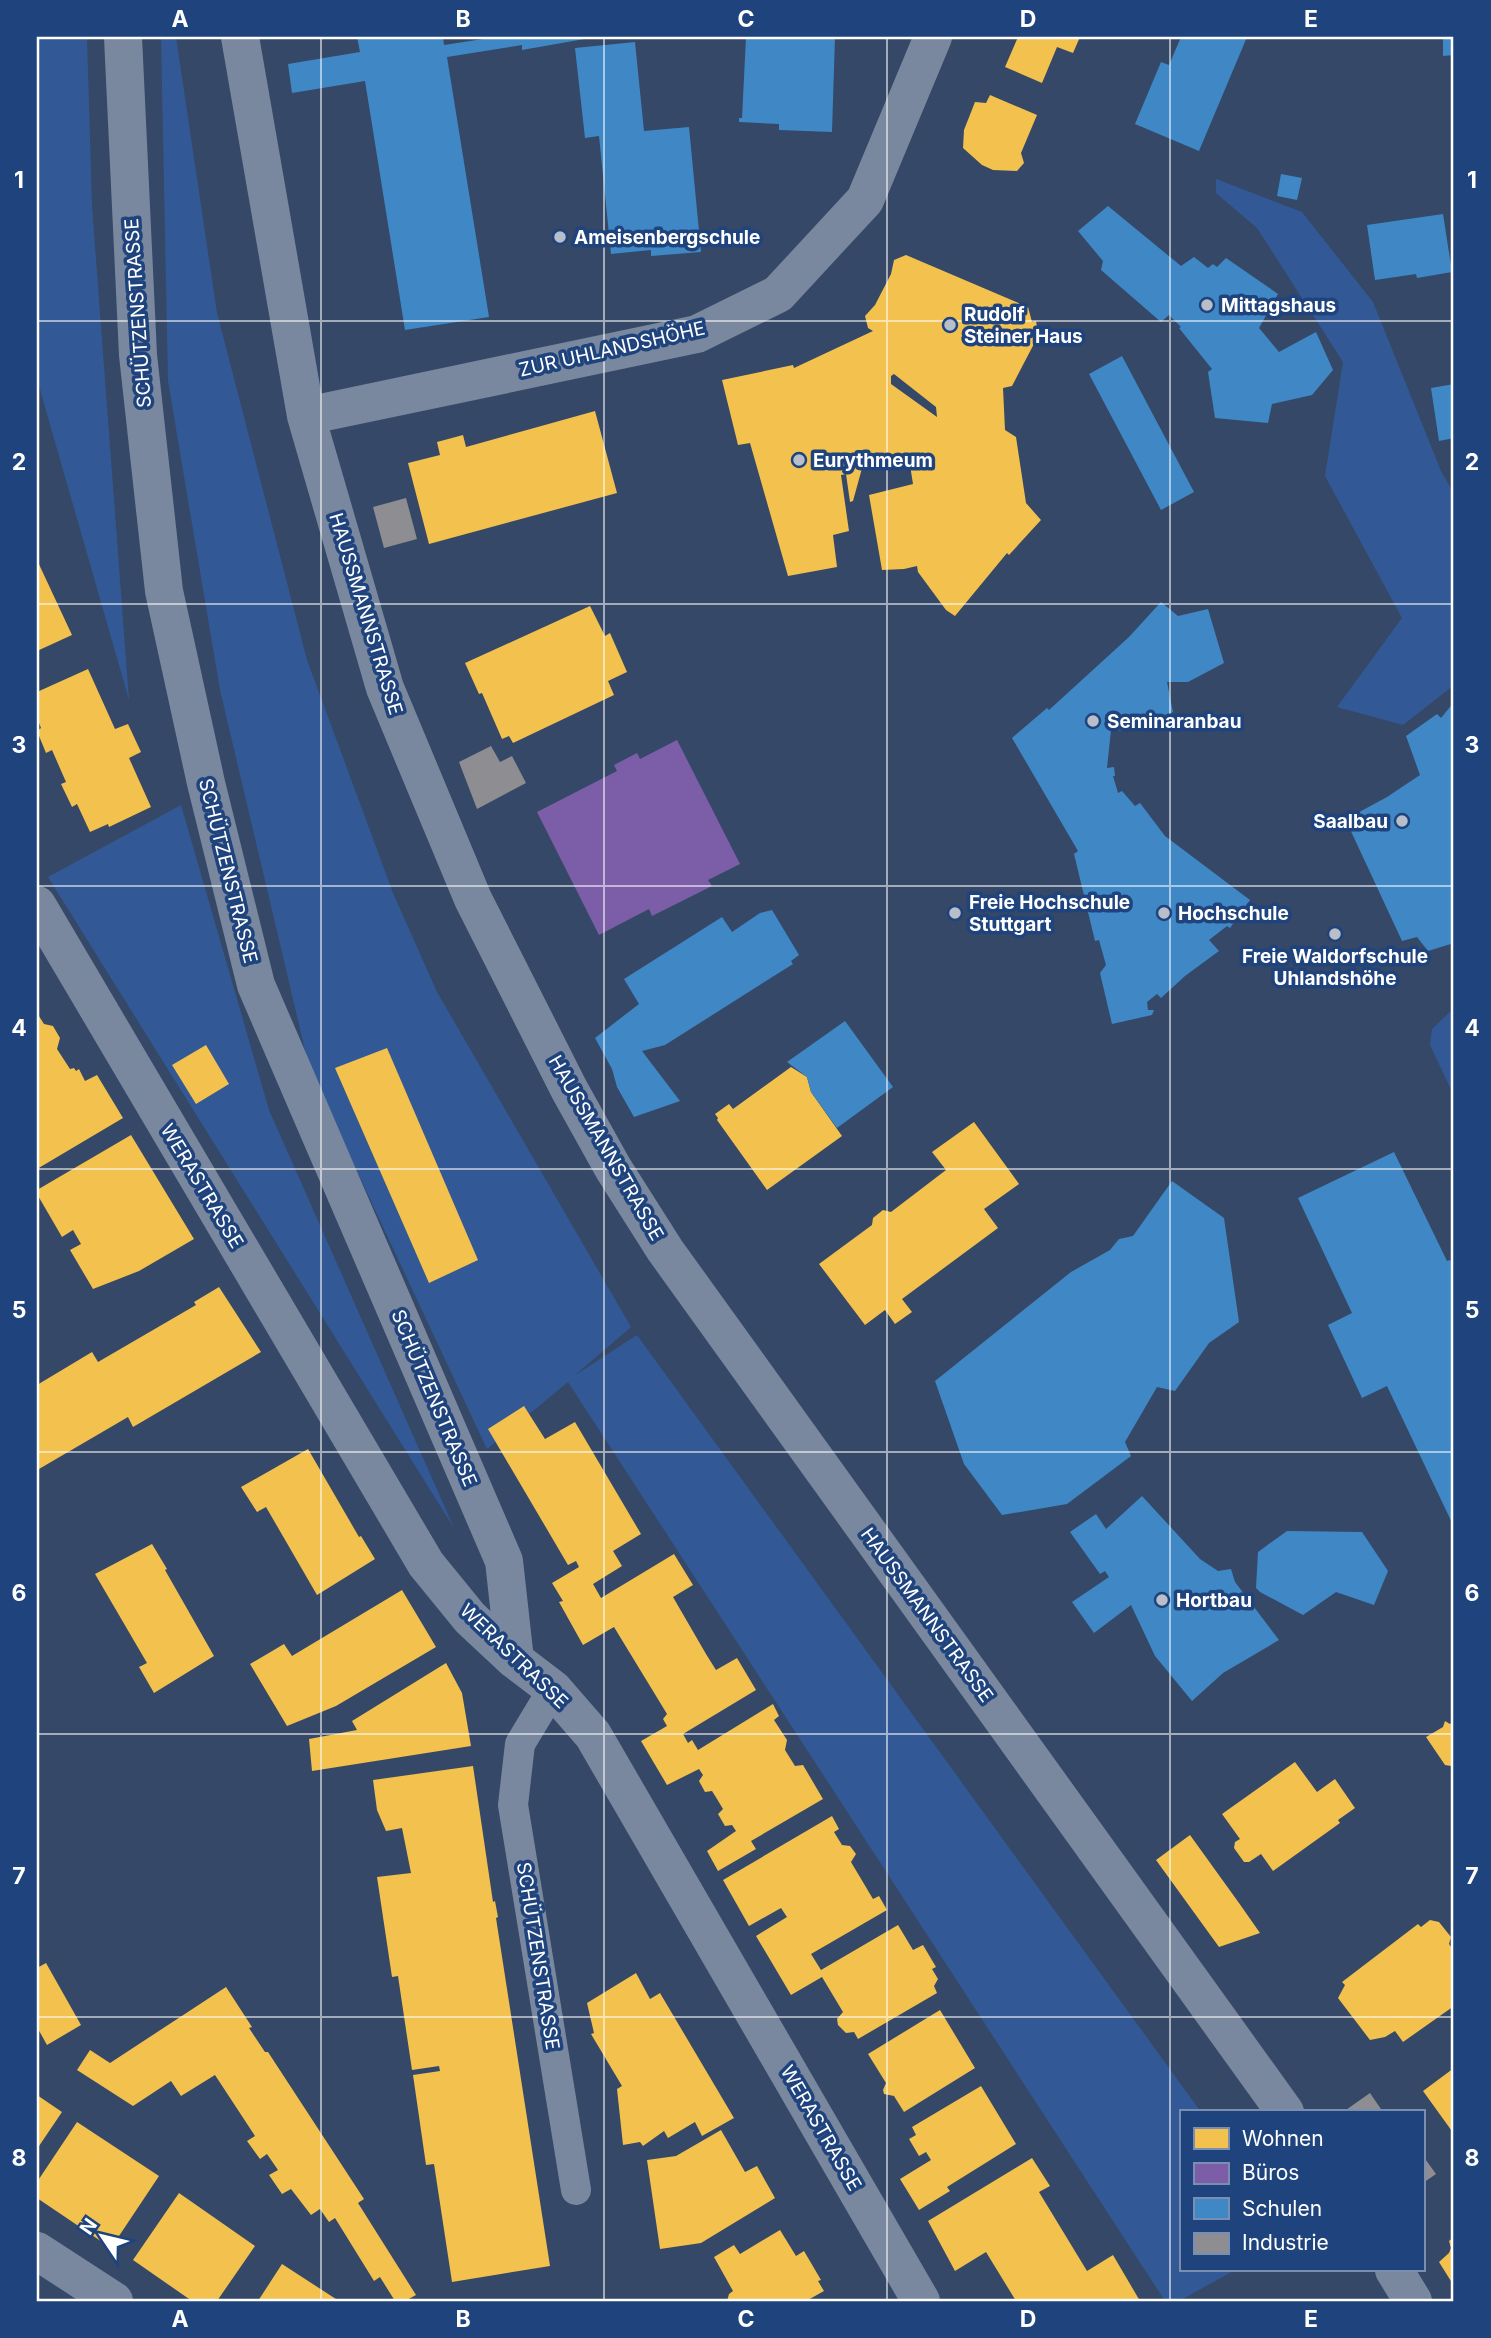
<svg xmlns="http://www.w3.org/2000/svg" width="1491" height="2338" font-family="Inter,sans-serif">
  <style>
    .green { fill: #325995 }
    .homes { fill: #f2c14e; fill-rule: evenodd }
    .offices { fill: #7b5ea7 }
    .schools { fill: #3f88c5 }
    .industry { fill: #8d8d92 }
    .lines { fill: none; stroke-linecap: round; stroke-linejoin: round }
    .pedestrian { stroke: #79889e; stroke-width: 30 }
    .minor { stroke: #79889e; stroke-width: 38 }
    .grid { fill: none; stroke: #fff; stroke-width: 2; stroke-opacity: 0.55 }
    .poi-dot { fill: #b8bfca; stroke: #1f437d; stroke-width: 2.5 }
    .labels { text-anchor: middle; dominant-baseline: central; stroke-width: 7; stroke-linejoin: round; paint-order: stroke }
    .poi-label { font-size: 19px; font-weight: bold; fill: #fff; stroke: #1f437d; text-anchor: start }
    .street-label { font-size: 19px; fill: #fff; stroke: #1f437d }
    .neatline { fill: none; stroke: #fff; stroke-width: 2.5 }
    .grid-label { font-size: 23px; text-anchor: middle; font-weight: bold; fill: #fff }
  </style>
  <rect width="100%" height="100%" fill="#354867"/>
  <path class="green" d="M 37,37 L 87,37 L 92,206 L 129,700 L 37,379 Z
    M 161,37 L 176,37 L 217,313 L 307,660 L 393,893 L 437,992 L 631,1327 L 574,1376 L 637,1335 L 1201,2112 L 1181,2112 L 1181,2270 L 1235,2270 L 1179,2301 L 1165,2301 L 568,1382 L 487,1449 L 310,1071 L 220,690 L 168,381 Z
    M 1216,179 L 1302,212 L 1373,302 L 1441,471 L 1454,494 L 1454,685 L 1403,725 L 1337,707 L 1402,618 L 1325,476 L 1343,362 L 1257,228 L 1216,193 Z
    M 181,805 L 269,1110 L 454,1528 L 48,877 Z
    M 1454,1008 L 1454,1096 L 1430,1045 L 1432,1029 Z"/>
  <path class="homes" d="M 1018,37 L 1080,37 L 1073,53 L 1057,47 L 1042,83 L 1005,67 Z
    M 990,95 L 1037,115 L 1021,153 L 1024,163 L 1017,171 L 993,170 L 982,165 L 963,148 L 964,130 L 975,102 L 986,103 Z
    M 906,255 L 1028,307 L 1032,322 L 1036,321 L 1038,332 L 1034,333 L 1036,340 L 1012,386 L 1003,388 L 1005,430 L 1016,437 L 1026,503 L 1041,520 L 1009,555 L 1007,553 L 955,616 L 946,610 L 918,572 L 917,566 L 904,569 L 882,570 L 869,495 L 913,484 L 910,465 L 864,461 L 853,501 L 850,502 L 846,474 L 841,475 L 849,531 L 833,535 L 837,567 L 788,576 L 750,443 L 738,445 L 722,380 L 793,365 L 794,368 L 873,331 L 868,328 L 865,316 L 875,305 L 891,274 L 894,260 ZM 894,374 L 936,407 L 937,417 L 891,384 L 891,376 Z
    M 595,411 L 617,493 L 429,544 L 408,463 L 440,455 L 437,442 L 463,435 L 466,447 Z
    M 37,560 L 72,635 L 37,651 Z
    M 590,606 L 605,636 L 610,633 L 627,672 L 608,681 L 614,695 L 513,743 L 509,736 L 502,739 L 482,693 L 479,694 L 465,663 Z
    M 88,669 L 115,729 L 128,724 L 141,752 L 129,758 L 151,807 L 109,827 L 108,824 L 90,832 L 77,804 L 72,807 L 61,784 L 66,782 L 52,750 L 46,753 L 37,731 L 41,728 L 37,718 L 37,692 Z
    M 37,1013 L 44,1024 L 53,1026 L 60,1038 L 57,1049 L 70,1069 L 74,1068 L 76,1071 L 79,1069 L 85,1081 L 97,1075 L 123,1118 L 37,1169 Z
    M 206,1045 L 229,1084 L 196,1104 L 172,1065 Z
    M 387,1048 L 478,1260 L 429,1283 L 335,1068 Z
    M 791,1067 L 807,1077 L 811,1092 L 842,1136 L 767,1190 L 717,1120 L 718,1118 L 715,1114 L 729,1104 L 733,1109 Z
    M 974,1122 L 1019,1184 L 984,1209 L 998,1228 L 902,1299 L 912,1312 L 895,1324 L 885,1310 L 865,1325 L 819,1264 L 872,1225 L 873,1218 L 883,1210 L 891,1212 L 946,1170 L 932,1152 Z
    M 131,1135 L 194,1239 L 139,1271 L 93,1289 L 70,1250 L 81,1244 L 73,1230 L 62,1237 L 37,1194 L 37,1190 Z
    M 219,1287 L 261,1352 L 133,1427 L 128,1417 L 39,1469 L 37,1385 L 92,1352 L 98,1362 L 196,1305 L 194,1302 Z
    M 524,1406 L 545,1439 L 575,1422 L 641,1534 L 613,1551 L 622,1566 L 593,1584 L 601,1598 L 674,1554 L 693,1585 L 673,1597 L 706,1654 L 716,1670 L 737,1658 L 756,1690 L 683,1734 L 688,1743 L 692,1740 L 698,1750 L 773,1704 L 779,1716 L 774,1720 L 787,1740 L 785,1750 L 795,1766 L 803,1765 L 823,1799 L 751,1841 L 756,1849 L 718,1871 L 707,1851 L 736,1831 L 732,1825 L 725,1826 L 718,1814 L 723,1809 L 717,1799 L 712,1791 L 705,1792 L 699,1781 L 703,1775 L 699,1769 L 667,1785 L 641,1741 L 667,1726 L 663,1719 L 667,1714 L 614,1627 L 583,1645 L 559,1602 L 563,1601 L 552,1583 L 579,1567 L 576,1561 L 568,1565 L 488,1429 Z
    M 308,1449 L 359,1537 L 361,1536 L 375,1559 L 317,1595 L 266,1507 L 257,1512 L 241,1487 Z
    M 152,1544 L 167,1569 L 165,1570 L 214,1656 L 154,1693 L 139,1667 L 147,1663 L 95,1574 Z
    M 402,1590 L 436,1647 L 336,1706 L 287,1726 L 250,1664 L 284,1644 L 292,1656 Z
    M 446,1663 L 462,1693 L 471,1746 L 312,1771 L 309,1739 L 357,1730 L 352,1721 Z
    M 1445,1721 L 1450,1724 L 1454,1721 L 1454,1764 L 1451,1766 L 1445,1765 L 1426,1737 L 1443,1727 Z
    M 1295,1762 L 1317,1792 L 1335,1779 L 1355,1808 L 1338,1820 L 1340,1823 L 1273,1871 L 1261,1854 L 1249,1862 L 1244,1862 L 1234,1848 L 1235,1842 L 1240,1839 L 1222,1814 Z
    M 473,1766 L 493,1902 L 495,1901 L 498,1917 L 496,1918 L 550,2266 L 452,2282 L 434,2164 L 426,2165 L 413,2075 L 440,2071 L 439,2066 L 412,2070 L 398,1976 L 392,1977 L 377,1877 L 411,1873 L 402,1828 L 386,1831 L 377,1810 L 373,1780 Z
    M 832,1816 L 839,1829 L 834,1832 L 842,1845 L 850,1846 L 856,1854 L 851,1862 L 873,1899 L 879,1896 L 887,1910 L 811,1954 L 821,1970 L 898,1925 L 913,1950 L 923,1945 L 936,1967 L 932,1969 L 938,1979 L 934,1986 L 937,1993 L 858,2039 L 854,2032 L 846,2033 L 838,2025 L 837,2019 L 843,2012 L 822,1977 L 791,1995 L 756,1936 L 787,1917 L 781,1908 L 749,1926 L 723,1880 Z
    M 1190,1835 L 1239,1903 L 1260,1933 L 1219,1947 L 1156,1860 Z
    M 1430,1920 L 1439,1922 L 1451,1937 L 1449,1944 L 1454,1951 L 1454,2006 L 1403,2042 L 1395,2031 L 1385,2037 L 1370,2040 L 1338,1998 L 1345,1985 L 1342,1982 L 1418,1924 L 1421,1927 Z
    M 46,1963 L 81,2025 L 47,2045 L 37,2027 L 37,1968 Z
    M 636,1973 L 650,1999 L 660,1993 L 734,2118 L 702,2136 L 695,2122 L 668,2138 L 664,2131 L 643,2146 L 640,2142 L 623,2145 L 617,2089 L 622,2086 L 591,2034 L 594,2033 L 587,2003 Z
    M 226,1987 L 252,2027 L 249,2028 L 265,2052 L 268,2052 L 364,2199 L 358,2203 L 416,2295 L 405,2301 L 395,2301 L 380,2277 L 374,2281 L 335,2218 L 329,2222 L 320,2209 L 311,2215 L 291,2189 L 282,2194 L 269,2175 L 278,2170 L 267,2154 L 260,2159 L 247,2141 L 255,2136 L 215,2075 L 181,2096 L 171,2081 L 133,2106 L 77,2070 L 90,2050 L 110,2063 Z
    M 940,2010 L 975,2068 L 904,2112 L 894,2096 L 884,2094 L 883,2090 L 886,2083 L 868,2054 Z
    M 1454,2068 L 1454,2134 L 1423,2091 Z
    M 981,2086 L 1016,2144 L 947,2187 L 950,2191 L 919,2210 L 900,2179 L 931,2160 L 926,2152 L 919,2156 L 909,2139 L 916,2135 L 912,2127 Z
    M 37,2095 L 62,2112 L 37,2149 Z
    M 77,2122 L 159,2176 L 111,2248 L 37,2198 L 37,2182 Z
    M 721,2130 L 745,2172 L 757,2166 L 775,2198 L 701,2243 L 660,2249 L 647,2160 L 676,2156 Z
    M 1032,2158 L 1050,2186 L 1039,2192 L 1087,2271 L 1113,2255 L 1140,2301 L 1016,2301 L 986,2252 L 955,2271 L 928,2221 Z
    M 179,2193 L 255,2246 L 217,2301 L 192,2301 L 133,2260 Z
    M 780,2230 L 796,2256 L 804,2251 L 821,2280 L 818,2281 L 824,2291 L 806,2301 L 727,2301 L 729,2294 L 733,2291 L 714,2257 L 734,2245 L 740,2254 Z
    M 1454,2237 L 1454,2286 L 1439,2262 L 1449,2253 L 1451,2248 L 1449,2241 Z
    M 282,2264 L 339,2301 L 258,2301 Z"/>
  <path class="offices" d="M 677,740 L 740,864 L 708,880 L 712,886 L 652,916 L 649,909 L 599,935 L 537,812 L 617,771 L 614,765 L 637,753 L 640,759 Z"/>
  <path class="schools" d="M 357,37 L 443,37 L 444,45 L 496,37 L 596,37 L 522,50 L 522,45 L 447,57 L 489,317 L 405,330 L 365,81 L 292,93 L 288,64 L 360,52 Z
    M 746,37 L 835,37 L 832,132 L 779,130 L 779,124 L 739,122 L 739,118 L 742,118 Z
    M 1181,37 L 1247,37 L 1199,151 L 1135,124 L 1161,62 L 1169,65 Z
    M 1443,37 L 1454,37 L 1454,55 L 1443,56 Z
    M 635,42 L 644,131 L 689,127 L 701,252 L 651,256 L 651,250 L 611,254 L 599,136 L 585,138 L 575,48 Z
    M 1281,174 L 1302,178 L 1297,200 L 1277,196 Z
    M 1108,206 L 1181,266 L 1194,257 L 1208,268 L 1213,264 L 1217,267 L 1226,258 L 1278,294 L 1259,328 L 1279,352 L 1316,332 L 1333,370 L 1312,395 L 1272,404 L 1268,423 L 1215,418 L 1208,372 L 1212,369 L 1179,328 L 1181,327 L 1169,315 L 1161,322 L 1101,270 L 1103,261 L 1078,231 Z
    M 1443,214 L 1452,272 L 1417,278 L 1416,274 L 1375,280 L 1367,225 Z
    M 1122,356 L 1194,492 L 1161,510 L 1089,374 Z
    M 1454,384 L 1454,438 L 1439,441 L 1431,388 Z
    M 1161,602 L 1178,616 L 1208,609 L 1224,663 L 1188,682 L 1167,682 L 1173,712 L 1137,731 L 1111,730 L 1107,768 L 1114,767 L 1115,776 L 1113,776 L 1118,793 L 1122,791 L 1135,806 L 1140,803 L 1165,836 L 1250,900 L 1230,928 L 1227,926 L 1209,940 L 1219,951 L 1185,976 L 1161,998 L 1157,994 L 1147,1002 L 1148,1010 L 1154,1010 L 1152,1015 L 1112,1024 L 1100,973 L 1106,965 L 1099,940 L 1095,941 L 1074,854 L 1078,851 L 1012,738 L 1047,708 L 1049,710 L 1129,637 Z
    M 1454,702 L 1454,943 L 1428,951 L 1417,937 L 1402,941 L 1349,827 L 1352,816 L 1387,797 L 1420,775 L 1406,736 L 1437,714 L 1441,718 Z
    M 772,910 L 799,955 L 791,961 L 793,964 L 665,1045 L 642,1051 L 680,1101 L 634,1117 L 617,1087 L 612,1069 L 595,1038 L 639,1004 L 624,979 L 722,917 L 732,932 L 760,913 Z
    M 845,1021 L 893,1087 L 837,1128 L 811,1092 L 807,1077 L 787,1062 Z
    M 1394,1152 L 1447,1261 L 1450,1260 L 1454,1266 L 1454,1527 L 1387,1386 L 1362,1398 L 1328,1325 L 1352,1313 L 1298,1198 Z
    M 1172,1181 L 1224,1218 L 1239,1322 L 1209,1343 L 1175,1391 L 1157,1387 L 1125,1442 L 1131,1456 L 1067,1504 L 1002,1515 L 964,1464 L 935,1381 L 1071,1272 L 1110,1250 L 1119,1239 L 1133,1236 Z
    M 1142,1496 L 1200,1559 L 1218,1571 L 1231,1569 L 1235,1582 L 1279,1640 L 1223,1673 L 1192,1701 L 1155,1656 L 1131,1605 L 1094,1633 L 1072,1602 L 1109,1577 L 1105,1571 L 1100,1574 L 1070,1532 L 1096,1514 L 1106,1529 Z
    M 1287,1531 L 1362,1532 L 1388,1571 L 1374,1605 L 1336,1592 L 1303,1615 L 1260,1592 L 1256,1588 L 1258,1552 Z"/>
  <path class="industry" d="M 406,498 L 417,539 L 384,548 L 373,507 Z
    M 491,746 L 500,762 L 512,756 L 526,783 L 477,809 L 459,762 Z
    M 1370,2093 L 1383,2112 L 1343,2112 Z
    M 1423,2156 L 1436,2174 L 1423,2183 Z"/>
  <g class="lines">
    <path class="pedestrian" d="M 553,1689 L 520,1744 L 513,1805 L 576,2190"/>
    <path class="minor" d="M 123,37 L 138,355 L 164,591 L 206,783 L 256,985 L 504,1561 L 515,1660
      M 240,37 L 306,416 L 385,688 L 473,899 L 569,1089 L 613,1168 L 665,1250 L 1285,2112
      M 306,416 L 697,334 L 778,294 L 865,200 L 933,37
      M 37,905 L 426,1564 L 470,1618 L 515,1660 L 553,1689 L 593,1735 L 921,2301
      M 37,2251 L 114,2301
      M 1394,2270 L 1413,2301"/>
  </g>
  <path class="grid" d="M 321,37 L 321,2301M 604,37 L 604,2301M 887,37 L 887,2301M 1170,37 L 1170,2301M 37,321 L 1454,321M 37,604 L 1454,604M 37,886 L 1454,886M 37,1169 L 1454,1169M 37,1452 L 1454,1452M 37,1734 L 1454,1734M 37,2017 L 1454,2017"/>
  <g class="poi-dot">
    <circle cx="560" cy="237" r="7"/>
    <circle cx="1207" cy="305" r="7"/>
    <circle cx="950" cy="325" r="7"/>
    <circle cx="799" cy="460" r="7"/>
    <circle cx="1093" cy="721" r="7"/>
    <circle cx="1402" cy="821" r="7"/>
    <circle cx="955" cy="913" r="7"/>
    <circle cx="1164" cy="913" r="7"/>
    <circle cx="1335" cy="934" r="7"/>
    <circle cx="1162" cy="1600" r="7"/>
  </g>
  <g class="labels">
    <g class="poi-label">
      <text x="574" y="237">Ameisenbergschule</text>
      <text x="1221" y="305">Mittagshaus</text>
      <text x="964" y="314">Rudolf<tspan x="964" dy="22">Steiner Haus</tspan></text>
      <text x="813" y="460">Eurythmeum</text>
      <text x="1107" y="721">Seminaranbau</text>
      <text x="1388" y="821" text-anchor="end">Saalbau</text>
      <text x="969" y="902">Freie Hochschule<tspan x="969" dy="22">Stuttgart</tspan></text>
      <text x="1178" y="913">Hochschule</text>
      <text x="1335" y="956" text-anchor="middle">Freie Waldorfschule<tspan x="1335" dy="22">Uhlandshöhe</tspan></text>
      <text x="1176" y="1600">Hortbau</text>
    </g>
    <g class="street-label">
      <text transform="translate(138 313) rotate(-94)">SCHÜTZENSTRASSE</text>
      <text transform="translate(612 349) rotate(-13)">ZUR UHLANDSHÖHE</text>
      <text transform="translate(366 614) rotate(73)">HAUSSMANNSTRASSE</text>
      <text transform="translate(228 871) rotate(76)">SCHÜTZENSTRASSE</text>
      <text transform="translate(606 1148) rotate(60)">HAUSSMANNSTRASSE</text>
      <text transform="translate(202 1186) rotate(59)">WERASTRASSE</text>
      <text transform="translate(434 1398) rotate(67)">SCHÜTZENSTRASSE</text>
      <text transform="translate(927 1615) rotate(54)">HAUSSMANNSTRASSE</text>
      <text transform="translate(514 1656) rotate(44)">WERASTRASSE</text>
      <text transform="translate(538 1956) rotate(81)">SCHÜTZENSTRASSE</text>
      <text transform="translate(821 2128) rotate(60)">WERASTRASSE</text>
    </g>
  </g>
  <rect width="1491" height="2338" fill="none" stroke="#1f437d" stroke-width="77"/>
  <rect x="1180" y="2110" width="245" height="161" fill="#1f437d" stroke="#798eb1" stroke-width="2"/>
  <rect x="1194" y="2128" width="35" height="21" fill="#f2c14e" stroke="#798eb1" stroke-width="2"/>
  <text x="1242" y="2146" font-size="21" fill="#ffffff">Wohnen</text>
  <rect x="1194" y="2163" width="35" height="21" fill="#7b5ea7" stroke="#798eb1" stroke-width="2"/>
  <text x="1242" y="2180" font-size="21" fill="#ffffff">Büros</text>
  <rect x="1194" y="2198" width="35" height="21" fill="#3f88c5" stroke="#798eb1" stroke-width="2"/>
  <text x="1242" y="2216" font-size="21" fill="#ffffff">Schulen</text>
  <rect x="1194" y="2233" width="35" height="21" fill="#8d8d92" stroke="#798eb1" stroke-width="2"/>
  <text x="1242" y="2250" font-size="21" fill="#ffffff">Industrie</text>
  <g transform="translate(102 2236) rotate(305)" stroke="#1f437d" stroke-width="5" paint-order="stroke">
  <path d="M0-5L12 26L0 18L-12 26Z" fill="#ffffff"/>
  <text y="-10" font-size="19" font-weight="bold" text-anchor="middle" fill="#ffffff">N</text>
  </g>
  <rect x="38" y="38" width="1414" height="2262" class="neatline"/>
  <g class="grid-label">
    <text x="180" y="27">A</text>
    <text x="463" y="27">B</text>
    <text x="746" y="27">C</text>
    <text x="1028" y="27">D</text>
    <text x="1311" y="27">E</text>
    <text x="19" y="188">1</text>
    <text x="1472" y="188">1</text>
    <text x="19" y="470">2</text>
    <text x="1472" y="470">2</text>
    <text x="19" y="753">3</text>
    <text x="1472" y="753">3</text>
    <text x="19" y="1036">4</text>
    <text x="1472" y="1036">4</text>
    <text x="19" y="1318">5</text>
    <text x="1472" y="1318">5</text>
    <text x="19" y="1601">6</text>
    <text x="1472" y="1601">6</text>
    <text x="19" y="1884">7</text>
    <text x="1472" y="1884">7</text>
    <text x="19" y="2166">8</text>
    <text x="1472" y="2166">8</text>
    <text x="180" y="2327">A</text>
    <text x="463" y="2327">B</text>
    <text x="746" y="2327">C</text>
    <text x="1028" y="2327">D</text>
    <text x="1311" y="2327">E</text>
  </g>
</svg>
